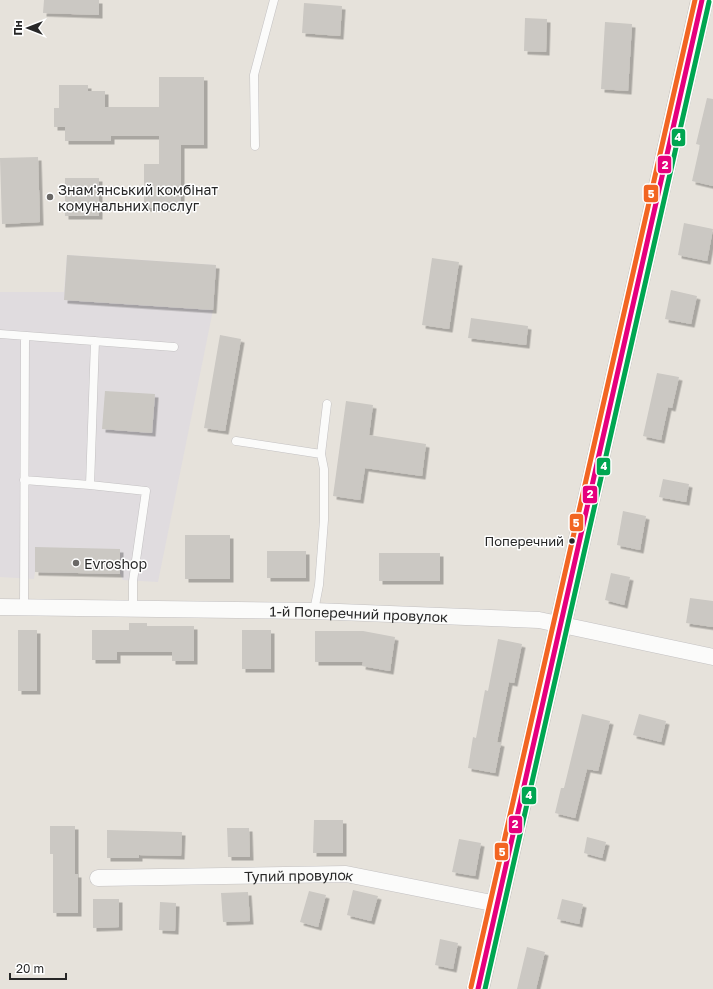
<svg xmlns="http://www.w3.org/2000/svg" width="713" height="989" font-family="'Golos Text',sans-serif">
  <style>
    .industrial { fill: #e0dcdf }
    .building { fill: #cbc8c3; filter: url(#shadow) }
    .lines { fill: none; stroke-linecap: round; stroke-linejoin: round }
    .lane-casing { stroke: #c3c1c2; stroke-width: 9 }
    .street-casing { stroke: #c3c1c2; stroke-width: 17 }
    .primary-casing { stroke: #c3c1bf; stroke-width: 23 }
    .lane { stroke: #fbfbfa; stroke-width: 8 }
    .street { stroke: #fbfbfa; stroke-width: 16 }
    .primary { stroke: #e7e2d0; stroke-width: 22 }
    .bus-1-casing { stroke: #fff; stroke-width: 8 }
    .bus-2-casing { stroke: #fff; stroke-width: 8 }
    .bus-3-casing { stroke: #fff; stroke-width: 8 }
    .bus-1 { stroke: #e5007d; stroke-width: 5 }
    .bus-2 { stroke: #00a651; stroke-width: 5 }
    .bus-3 { stroke: #f26522; stroke-width: 5 }
    .poi-dot { fill: #6a6866; stroke: #fff; stroke-width: 1.5 }
    .bus-dot { fill: #272727; stroke: #fff; stroke-width: 1.5 }
    .labels { text-anchor: middle; dominant-baseline: central; stroke-width: 3; stroke-linejoin: round; paint-order: stroke }
    .bus-label { font-size: 13px; fill: #272727; stroke: #fff; text-anchor: end }
    .poi-label { font-size: 14px; fill: #272727; stroke: #fff; text-anchor: start }
    .street-label { font-size: 14px; fill: #272727; stroke: #fff }
    .line-badge { stroke: #fff; stroke-width: 1.5 }
    .badge-label { font-size: 11px; text-anchor: middle; font-weight: bold; fill: #fff }
  </style>
  <defs>
    <filter id="shadow"><feDropShadow dx="3.5" dy="3.5" stdDeviation="0" flood-color="#0004"/></filter>
  </defs>
  <rect width="100%" height="100%" fill="#e6e2db"/>
  <path class="industrial" d="M 67,255 L 216,265 L 213,310 L 158,582 L 123,580 L 120,574 L 35,572 L 34,579 L 0,577 L 0,292 L 64,292 Z"/>
  <path class="building" d="M 44,0 L 99,0 L 99,15 L 43,13 Z
    M 304,3 L 342,6 L 340,36 L 302,33 Z
    M 525,18 L 547,19 L 546,52 L 524,51 Z
    M 605,22 L 632,24 L 628,91 L 601,89 Z
    M 159,77 L 204,77 L 204,145 L 181,145 L 181,208 L 144,208 L 144,164 L 159,164 L 159,136 L 111,136 L 111,141 L 65,141 L 65,127 L 54,127 L 54,108 L 59,108 L 59,85 L 88,85 L 88,91 L 105,91 L 105,107 L 159,107 Z
    M 707,98 L 713,99 L 713,186 L 692,181 L 700,145 L 696,144 Z
    M 38,157 L 40,222 L 2,224 L 0,158 Z
    M 65,178 L 99,178 L 99,216 L 65,216 Z
    M 684,223 L 713,229 L 707,261 L 678,255 Z
    M 67,255 L 216,265 L 213,310 L 64,300 Z
    M 432,258 L 459,262 L 449,329 L 422,325 Z
    M 671,290 L 697,296 L 691,324 L 665,319 Z
    M 471,318 L 528,326 L 526,345 L 468,338 Z
    M 220,335 L 241,339 L 225,431 L 204,428 Z
    M 657,373 L 679,377 L 672,408 L 668,407 L 661,440 L 643,436 Z
    M 105,391 L 155,394 L 152,433 L 102,429 Z
    M 346,401 L 373,405 L 369,435 L 426,444 L 422,476 L 365,468 L 360,500 L 333,496 Z
    M 663,479 L 689,484 L 686,502 L 659,497 Z
    M 623,511 L 646,516 L 640,550 L 617,545 Z
    M 185,535 L 230,535 L 230,579 L 185,579 Z
    M 35,547 L 120,549 L 120,574 L 35,572 Z
    M 267,551 L 306,551 L 306,578 L 267,578 Z
    M 379,553 L 440,553 L 440,581 L 379,581 Z
    M 611,573 L 630,577 L 624,605 L 605,600 Z
    M 690,598 L 713,601 L 713,627 L 686,623 Z
    M 129,623 L 147,623 L 147,626 L 194,626 L 194,661 L 172,661 L 172,652 L 117,652 L 117,660 L 92,660 L 92,630 L 129,630 Z
    M 18,630 L 37,630 L 37,691 L 18,691 Z
    M 242,630 L 271,630 L 271,669 L 242,669 Z
    M 315,631 L 363,631 L 395,637 L 390,671 L 362,666 L 363,662 L 315,662 Z
    M 498,639 L 522,644 L 514,683 L 509,682 L 497,742 L 501,743 L 495,773 L 468,768 L 473,737 L 476,738 L 485,690 L 488,691 Z
    M 582,714 L 610,721 L 598,771 L 587,769 L 575,818 L 555,813 L 561,788 L 564,788 Z
    M 639,714 L 666,721 L 661,742 L 633,735 Z
    M 314,820 L 343,820 L 343,853 L 313,853 Z
    M 50,826 L 75,826 L 75,874 L 78,874 L 78,913 L 53,913 L 53,854 L 50,854 Z
    M 227,828 L 249,828 L 250,857 L 228,857 Z
    M 107,830 L 182,832 L 181,856 L 139,855 L 139,858 L 107,858 Z
    M 587,837 L 606,842 L 602,858 L 584,853 Z
    M 459,839 L 481,843 L 475,876 L 452,872 Z
    M 353,890 L 378,896 L 371,921 L 347,915 Z
    M 309,891 L 326,895 L 318,927 L 300,922 Z
    M 248,892 L 250,921 L 223,922 L 221,893 Z
    M 93,899 L 119,899 L 119,927 L 93,928 Z
    M 562,899 L 583,904 L 579,924 L 557,919 Z
    M 160,902 L 176,903 L 175,931 L 159,930 Z
    M 440,939 L 458,943 L 453,969 L 435,965 Z
    M 527,947 L 545,952 L 536,989 L 517,989 Z"/>
  <g class="lines">
    <defs>
      <path id="lane" d="M 255,146 L 254,75 L 274,0
        M 0,334 L 174,347
        M 236,441 L 321,454
        M 24,480 L 90,485 L 146,491 L 133,581 L 133,609
        M 90,485 L 95,341
        M 24,607 L 25,336
        M 314,611 L 319,585 L 324,520 L 324,469 L 321,454 L 327,404"/>
      <g id="street">
        <path id="s1" d="M 0,607 L 314,611 L 539,620 L 713,657"/>
        <path id="s2" d="M 98,878 L 346,874 L 497,904"/>
      </g>
      <path id="primary" d="M 478,989 L 702,0"/>
    </defs>
    <use href="#lane" class="lane-casing"/>
    <use href="#street" class="street-casing"/>
    <use href="#primary" class="primary-casing"/>
    <use href="#lane" class="lane"/>
    <use href="#street" class="street"/>
    <use href="#primary" class="primary"/>
    <defs>
      <path id="bus-1" d="M 478,989 L 702,0"/>
      <path id="bus-2" d="M 485,989 L 709,2"/>
      <path id="bus-3" d="M 471,987 L 695,0"/>
    </defs>
    <use href="#bus-1" class="bus-1-casing"/>
    <use href="#bus-2" class="bus-2-casing"/>
    <use href="#bus-3" class="bus-3-casing"/>
    <use href="#bus-1" class="bus-1"/>
    <use href="#bus-2" class="bus-2"/>
    <use href="#bus-3" class="bus-3"/>
  </g>
  <g class="poi-dot">
    <circle cx="50" cy="197" r="4"/>
    <circle cx="76" cy="563" r="4"/>
  </g>
  <circle class="bus-dot" cx="572" cy="541" r="3.5"/>
  <g class="labels">
    <g class="bus-label">
      <text x="564" y="541">Поперечний</text>
    </g>
    <g class="poi-label">
      <text x="58" y="189">Знам'янський комбінат<tspan x="58" dy="16">комунальних послуг</tspan></text>
      <text x="84" y="563">Evroshop</text>
    </g>
    <g class="street-label">
      <text stroke="none"><textPath href="#s1" startOffset="359">1-й Поперечний провулок</textPath></text>
      <text stroke="none"><textPath href="#s2" startOffset="201">Тупий провулок</textPath></text>
    </g>
  </g>
  <g class="line-badge">
    <rect x="671" y="128" width="15" height="19" rx="4" fill="#00a651"/>
    <rect x="657" y="155" width="15" height="19" rx="4" fill="#e5007d"/>
    <rect x="643" y="184" width="16" height="19" rx="4" fill="#f26522"/>
    <rect x="596" y="457" width="15" height="19" rx="4" fill="#00a651"/>
    <rect x="582" y="485" width="16" height="19" rx="4" fill="#e5007d"/>
    <rect x="569" y="513" width="15" height="19" rx="4" fill="#f26522"/>
    <rect x="521" y="786" width="16" height="19" rx="4" fill="#00a651"/>
    <rect x="508" y="815" width="15" height="19" rx="4" fill="#e5007d"/>
    <rect x="494" y="842" width="15" height="19" rx="4" fill="#f26522"/>
  </g>
  <g class="badge-label">
    <text x="678" y="141">4</text>
    <text x="665" y="169">2</text>
    <text x="651" y="198">5</text>
    <text x="604" y="470">4</text>
    <text x="590" y="498">2</text>
    <text x="576" y="527">5</text>
    <text x="529" y="799">4</text>
    <text x="515" y="828">2</text>
    <text x="502" y="856">5</text>
  </g>
  <g transform="translate(28 28) rotate(270)" stroke="#ffffff" stroke-width="3" paint-order="stroke">
  <path d="M0-3L7 15L0 10L-7 15Z" fill="#272727"/>
  <text y="-6" font-size="11" font-weight="bold" text-anchor="middle" fill="#272727">Пн</text>
  </g>
  <path d="M10 973v6h56v-6" fill="none" stroke="#272727" stroke-width="2"/>
  <text x="16" y="973" font-size="12" fill="#272727" stroke="#ffffff" stroke-width="3" paint-order="stroke">20 m</text>
</svg>
